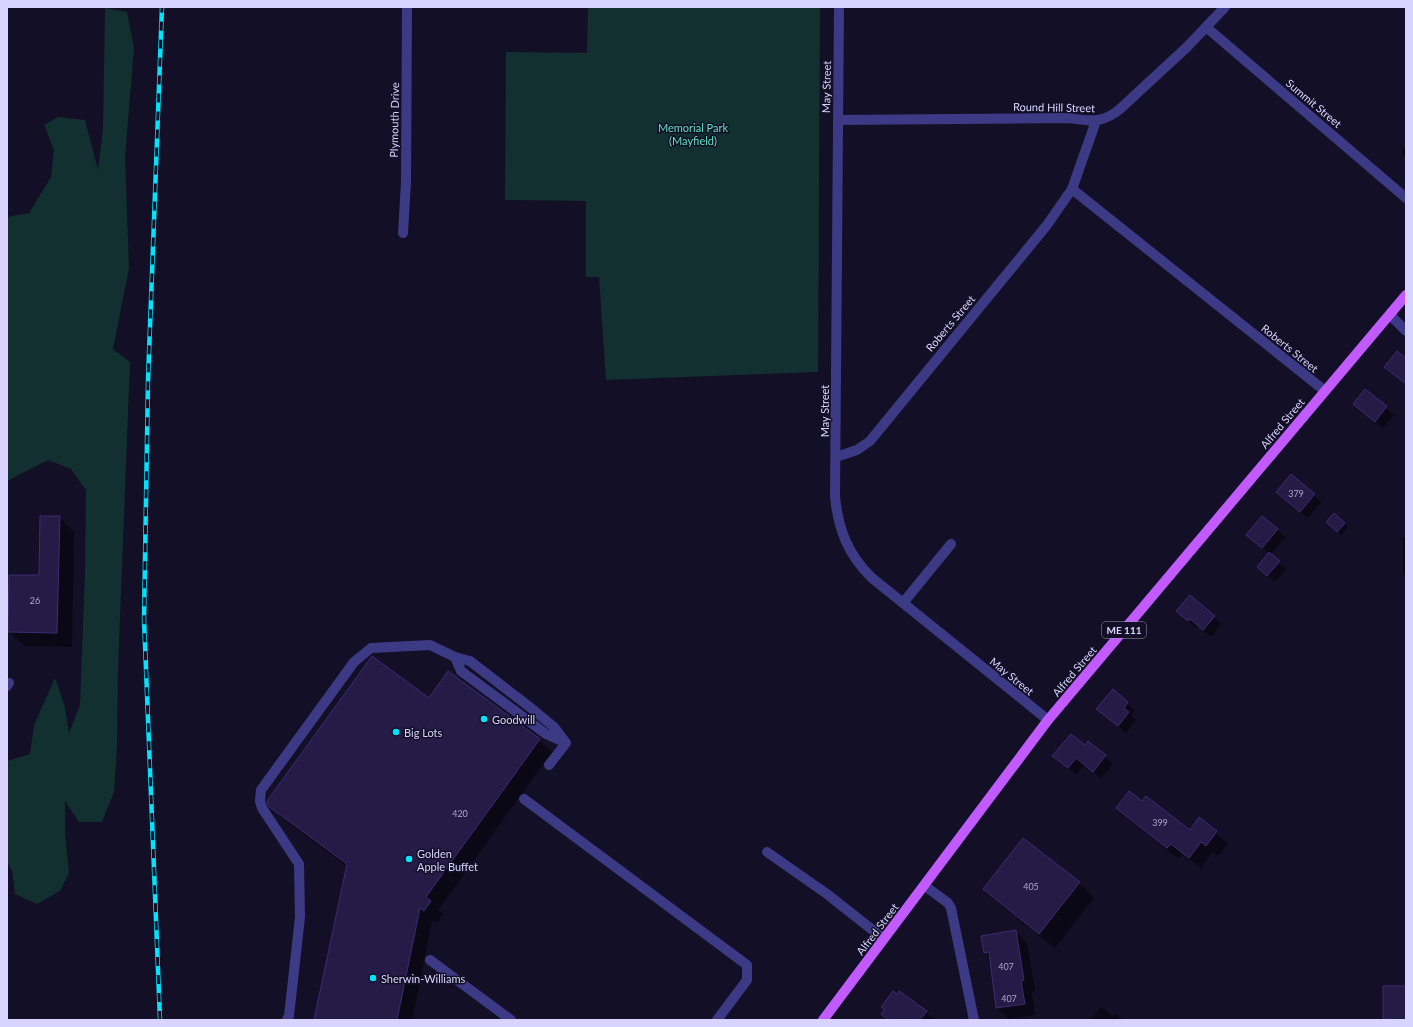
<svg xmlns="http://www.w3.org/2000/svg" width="1413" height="1027" font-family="Lato,sans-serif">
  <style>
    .green { fill: #12302f }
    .shadow { fill: #0007 }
    .building { fill: #241b47; stroke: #3b2d73 }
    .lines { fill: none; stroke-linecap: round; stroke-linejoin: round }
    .minor { stroke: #3d3a85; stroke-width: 10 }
    .major { stroke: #c25bff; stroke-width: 10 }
    .rail-casing { stroke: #00e5ff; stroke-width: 4.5 }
    .rail { stroke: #130f26; stroke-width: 3; stroke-dasharray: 9; stroke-linecap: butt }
    .poi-dot { fill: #00e5ff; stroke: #130f26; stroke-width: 1.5 }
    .labels { text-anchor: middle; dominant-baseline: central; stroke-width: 3; stroke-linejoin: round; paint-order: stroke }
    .number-label { font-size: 9px; fill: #aca6d1 }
    .shield { fill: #130f26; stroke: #9e99be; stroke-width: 1 }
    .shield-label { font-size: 10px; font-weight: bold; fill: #d9d4ff }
    .street-label { font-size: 11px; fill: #d9d4ff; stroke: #130f26 }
    .park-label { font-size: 11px; fill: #5fe0c0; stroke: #130f26 }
    .poi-label { font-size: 11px; fill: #d9d4ff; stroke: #130f26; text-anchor: start }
  </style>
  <rect width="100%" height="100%" fill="#130f26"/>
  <path class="green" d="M 588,7 L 820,7 L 818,372 L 606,380 L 599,277 L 586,277 L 586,201 L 505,200 L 506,52 L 587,53 Z
    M 105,8 L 127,12 L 134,48 L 125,157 L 129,268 L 113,349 L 130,362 L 118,669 L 117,748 L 114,792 L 102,822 L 79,822 L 65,801 L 65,833 L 69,873 L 60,891 L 37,904 L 15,894 L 12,871 L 7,861 L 7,761 L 30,754 L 34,725 L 55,678 L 65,707 L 69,733 L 80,705 L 85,572 L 86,490 L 71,469 L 48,460 L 7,481 L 7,217 L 29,213 L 51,177 L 54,150 L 44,125 L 58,117 L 85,120 L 98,170 L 103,128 Z"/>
  <path class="shadow" d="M 1406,146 L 1406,158 L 1401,152 Z
    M 1406,360 L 1406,385 L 1385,367 Z
    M 1365,390 L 1394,415 L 1383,428 L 1354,404 Z
    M 1314,495 L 1321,502 L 1308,518 L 1285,500 Z
    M 1334,514 L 1348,527 L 1341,535 L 1327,522 Z
    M 59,517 L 74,532 L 72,647 L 24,646 L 9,631 L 40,576 Z
    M 1263,518 L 1285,537 L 1270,555 L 1286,569 L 1275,582 L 1265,574 L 1269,554 L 1248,535 Z
    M 1406,537 L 1406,576 L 1403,573 L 1403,538 Z
    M 1177,611 L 1214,616 L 1221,624 L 1211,637 L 1198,626 L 1196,628 Z
    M 1113,691 L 1135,710 L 1131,716 L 1136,720 L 1126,733 L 1098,709 Z
    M 429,700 L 539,740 L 552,752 L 438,910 L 443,914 L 437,923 L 432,920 L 412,1020 L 315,1020 L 348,867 L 282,818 L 269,805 Z
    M 1088,742 L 1113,764 L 1101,778 L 1084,765 L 1076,775 L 1054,756 L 1085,747 Z
    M 1117,808 L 1190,831 L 1200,819 L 1228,844 L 1218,856 L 1213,852 L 1201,868 L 1182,854 L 1179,859 L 1129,819 Z
    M 1024,839 L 1079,883 L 1094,898 L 1055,948 L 1000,904 L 984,889 Z
    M 1015,931 L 1027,943 L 1035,991 L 1032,992 L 1035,1015 L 1008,1019 L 997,1008 L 990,958 L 985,952 Z
    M 1406,987 L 1406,1020 L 1386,1020 L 1384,1018 Z
    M 899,992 L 936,1020 L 888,1020 L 882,1014 L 885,1010 L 882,1006 Z
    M 1101,1007 L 1113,1017 L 1115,1014 L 1123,1020 L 1090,1020 Z"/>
  <path class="building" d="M 1397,351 L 1406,358 L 1406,384 L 1384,367 Z
    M 1365,389 L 1387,406 L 1375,422 L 1353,404 Z
    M 1291,474 L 1315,494 L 1300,512 L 1276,492 Z
    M 1334,513 L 1345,523 L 1337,532 L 1326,522 Z
    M 40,516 L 60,516 L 57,633 L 8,632 L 9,575 L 39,575 Z
    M 1262,516 L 1278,529 L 1262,548 L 1246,535 Z
    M 1269,552 L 1280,561 L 1267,576 L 1257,567 Z
    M 1190,595 L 1215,616 L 1203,630 L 1190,619 L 1188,621 L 1176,611 Z
    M 372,656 L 429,698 L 448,671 L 540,739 L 426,897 L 431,901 L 424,911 L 420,908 L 397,1020 L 314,1020 L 347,864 L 268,806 L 267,801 Z
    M 1113,689 L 1128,702 L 1124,708 L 1129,712 L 1118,726 L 1096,709 Z
    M 1071,734 L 1085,745 L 1088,741 L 1106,755 L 1093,772 L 1076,758 L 1068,768 L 1052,756 Z
    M 1129,791 L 1142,801 L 1146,796 L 1190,830 L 1199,817 L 1217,831 L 1206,846 L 1201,842 L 1189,858 L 1171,844 L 1167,848 L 1116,808 Z
    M 1023,838 L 1080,882 L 1039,934 L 983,889 Z
    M 1016,930 L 1024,980 L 1021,981 L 1025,1004 L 996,1008 L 989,952 L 984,953 L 981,936 Z
    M 1383,986 L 1406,986 L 1406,1020 L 1383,1019 Z
    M 893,991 L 897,994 L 899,991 L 927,1011 L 920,1020 L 888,1020 L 881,1014 L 885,1009 L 881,1007 Z"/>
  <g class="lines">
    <path class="minor" d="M 839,7 L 835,496 C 838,529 848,555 872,578 L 1048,720
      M 1206,27 L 1406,198
      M 838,120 L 1068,118 C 1090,121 1102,124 1120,109 L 1187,47 L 1225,7
      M 1072,189 L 1325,391
      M 403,233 L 406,182 L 407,7
      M 1390,315 L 1406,331
      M 836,457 L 857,450 L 870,441 L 1047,225 L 1072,189 L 1096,121
      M 903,603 L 951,544
      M 455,657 L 461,671 L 546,734 L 564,742
      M 7,686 L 9,683
      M 549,765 L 566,743
      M 524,799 L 747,965 L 747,980 L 717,1020
      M 767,852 L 827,894 L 884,939
      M 925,886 L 948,903 L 951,908 L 974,1020
      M 430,960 L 511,1020
      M 287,1020 L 289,1016 L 300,917 L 299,864 L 262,808 L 260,801 L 261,790 L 354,662 L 371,648 L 430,645 L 455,657 L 470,661 L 531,708 L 554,727 L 566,743"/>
    <path class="major" d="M 823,1020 L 1048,720 L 1406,295"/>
    <defs>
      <path id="rail" d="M 160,1020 L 144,619 L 148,380 L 162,7"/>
    </defs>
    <use href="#rail" class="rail-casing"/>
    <use href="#rail" class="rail"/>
  </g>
  <g class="poi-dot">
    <circle cx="484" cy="719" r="4"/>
    <circle cx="396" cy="732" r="4"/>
    <circle cx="409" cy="859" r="4"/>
    <circle cx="373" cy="978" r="4"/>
  </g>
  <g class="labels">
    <g class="number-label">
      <text x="1296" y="493">379</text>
      <text x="35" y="600">26</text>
      <text x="460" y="813">420</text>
      <text x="1160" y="822">399</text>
      <text x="1031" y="886">405</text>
      <text x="1006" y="966">407</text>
      <text x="1009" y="998">407</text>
    </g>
    <rect class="shield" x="1102" y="622" width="44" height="16" rx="3"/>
    <g class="shield-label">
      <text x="1124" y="630">ME 111</text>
    </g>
    <g class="street-label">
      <text transform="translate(826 87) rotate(-89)">May Street</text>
      <text transform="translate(1314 103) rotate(40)">Summit Street</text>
      <text transform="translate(1054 107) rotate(1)">Round Hill Street</text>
      <text transform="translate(394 120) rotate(-89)">Plymouth Drive</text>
      <text transform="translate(950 323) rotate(-50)">Roberts Street</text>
      <text transform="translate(1290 348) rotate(39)">Roberts Street</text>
      <text transform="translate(824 411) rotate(-90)">May Street</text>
      <text transform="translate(1282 423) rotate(-50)">Alfred Street</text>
      <text transform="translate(1074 671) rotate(-50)">Alfred Street</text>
      <text transform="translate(1012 676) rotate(39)">May Street</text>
      <text transform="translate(877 929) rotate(-53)">Alfred Street</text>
    </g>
    <g class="park-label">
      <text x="693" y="127">Memorial Park<tspan x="693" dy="13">(Mayfield)</tspan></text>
    </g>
    <g class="poi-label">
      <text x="492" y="719">Goodwill</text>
      <text x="404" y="732">Big Lots</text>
      <text x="417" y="853">Golden<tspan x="417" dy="13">Apple Buffet</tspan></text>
      <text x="381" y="978">Sherwin-Williams</text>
    </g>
  </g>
  <rect width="1413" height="1027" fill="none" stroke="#d9d4ff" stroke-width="16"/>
</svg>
